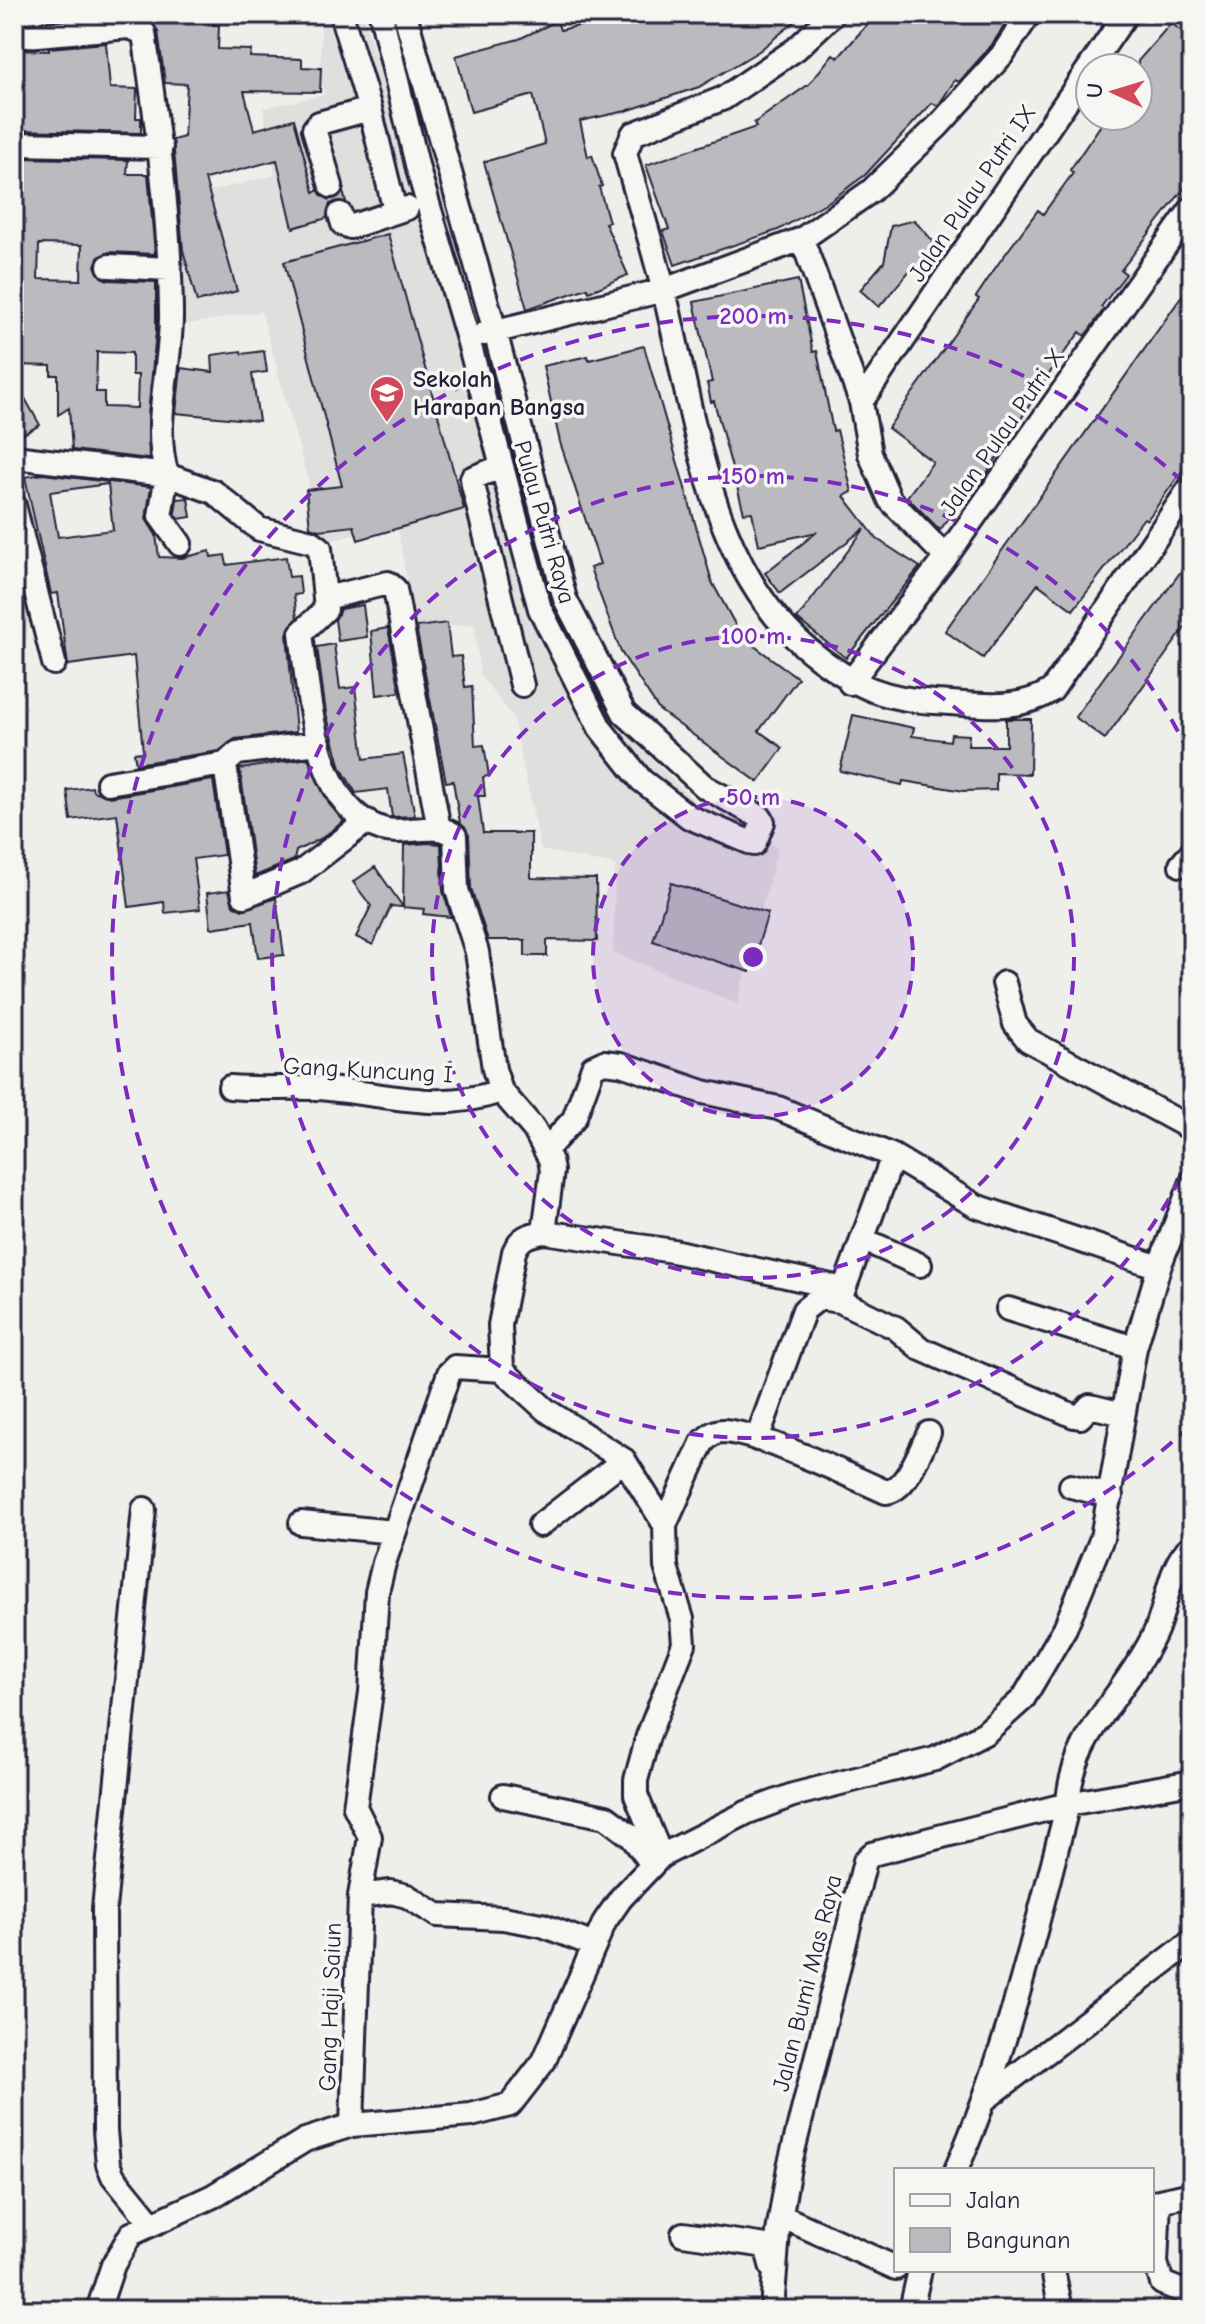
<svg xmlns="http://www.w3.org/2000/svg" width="1206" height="2324" font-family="'Comic Neue',sans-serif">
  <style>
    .built { fill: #dfdfde }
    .building { fill: #bbbbbf; stroke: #22223b; stroke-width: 2; fill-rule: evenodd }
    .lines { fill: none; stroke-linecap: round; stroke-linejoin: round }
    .minor-casing { stroke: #22223b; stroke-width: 28 }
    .minor { stroke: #f6f6f2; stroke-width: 22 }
    .ring { fill: none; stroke: #7b2cbf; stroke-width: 4; stroke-dasharray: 14 10 }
    .labels { text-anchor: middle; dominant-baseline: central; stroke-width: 7; stroke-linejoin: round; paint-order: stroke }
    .street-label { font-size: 24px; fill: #22223b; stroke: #f6f6f2 }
    .poi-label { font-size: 24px; font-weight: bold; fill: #22223b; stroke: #f6f6f2; text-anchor: start }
    .centre { fill: #7b2cbf; stroke: #f6f6f2; stroke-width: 4 }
    .ring-label { font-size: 24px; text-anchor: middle; font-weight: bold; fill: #7b2cbf; stroke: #f6f6f2; stroke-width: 7; stroke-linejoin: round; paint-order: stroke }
  </style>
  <rect width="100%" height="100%" fill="#eeeeeb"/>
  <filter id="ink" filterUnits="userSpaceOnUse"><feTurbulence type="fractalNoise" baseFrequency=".0125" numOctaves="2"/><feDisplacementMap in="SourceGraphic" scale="16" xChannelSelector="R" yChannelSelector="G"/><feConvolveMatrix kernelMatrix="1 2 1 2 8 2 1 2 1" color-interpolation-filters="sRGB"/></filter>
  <g filter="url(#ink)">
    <path class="built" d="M 321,14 L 363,14 L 530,593 L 610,741 L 623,730 L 700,807 L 778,847 L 737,1004 L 613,952 L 615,865 L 541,850 L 513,717 L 480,675 L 474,624 L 415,628 L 397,524 L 325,542 L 261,311 L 184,325 L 165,203 L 275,175 L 263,108 L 324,95 L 321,76 Z
      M 14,515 L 33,600 L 19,679 L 14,680 Z"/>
    <path class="building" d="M 150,14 L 214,14 L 213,25 L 219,25 L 218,49 L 251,50 L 250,57 L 302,59 L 302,67 L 321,68 L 320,92 L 244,91 L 254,130 L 294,119 L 314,192 L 318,190 L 329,200 L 343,192 L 346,202 L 330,204 L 327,218 L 293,228 L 277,160 L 205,179 L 237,291 L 197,302 L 183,250 L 173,140 L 184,137 L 187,84 L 165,83 L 158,31 L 150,20 Z
      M 633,14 L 804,14 L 759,51 L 699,87 L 626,111 L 580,121 L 588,157 L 592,155 L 602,186 L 599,187 L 609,222 L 605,223 L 628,275 L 589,292 L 587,288 L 527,309 L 484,162 L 545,144 L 533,95 L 471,112 L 456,56 L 519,39 L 557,21 L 560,30 Z
      M 876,14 L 1012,14 L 991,46 L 959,82 L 955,80 L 938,106 L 932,103 L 865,175 L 831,200 L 778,230 L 675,265 L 663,231 L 669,229 L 646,165 L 756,127 L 754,123 L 809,84 L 833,54 L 838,58 Z
      M 1171,23 L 1192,39 L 1192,178 L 1121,270 L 1126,274 L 1101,307 L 1104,309 L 1085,336 L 1080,332 L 1053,368 L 977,489 L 973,486 L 940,530 L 907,497 L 933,462 L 888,428 L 979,299 L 976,297 L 998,264 L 1038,210 L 1043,214 L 1073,173 L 1070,170 L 1107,116 L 1138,116 L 1138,61 Z
      M 106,43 L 110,88 L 137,89 L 136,118 L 141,118 L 141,133 L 14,130 L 14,56 L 20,56 L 20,50 L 49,51 L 49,48 Z
      M 16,158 L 128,160 L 127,174 L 148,174 L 155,254 L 109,252 L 98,258 L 95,266 L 101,277 L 108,280 L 156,282 L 156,332 L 148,415 L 149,459 L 72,450 L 69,408 L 58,415 L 58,375 L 51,375 L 51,366 L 14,365 L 14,276 L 18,276 L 19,232 L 14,232 ZM 39,244 L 82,245 L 81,280 L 38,279 ZM 97,352 L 132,353 L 132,375 L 138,375 L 137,408 L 104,407 L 104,392 L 96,392 Z
      M 914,220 L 933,241 L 932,261 L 911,269 L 879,307 L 860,290 L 884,262 L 891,226 Z
      M 388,234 L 464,509 L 358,540 L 354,526 L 319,530 L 310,527 L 306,490 L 342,486 L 284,262 Z
      M 798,280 L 813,352 L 817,351 L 833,431 L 837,430 L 852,492 L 844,496 L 877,539 L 920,567 L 846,658 L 797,619 L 865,528 L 780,593 L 765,573 L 817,532 L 759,545 L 752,512 L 744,513 L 714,401 L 711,402 L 707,383 L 712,382 L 694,302 Z
      M 1192,282 L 1192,457 L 1147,520 L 1144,518 L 1073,610 L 1038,584 L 983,658 L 945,631 Z
      M 644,346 L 712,582 L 742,637 L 798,678 L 759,731 L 783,748 L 758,782 L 659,710 L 621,652 L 590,568 L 600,564 L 560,442 L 543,366 L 588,356 L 589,360 Z
      M 241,351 L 242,354 L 264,351 L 267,372 L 252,374 L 259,421 L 176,413 L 181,368 L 213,372 L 212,355 Z
      M 14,379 L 40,425 L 14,439 Z
      M 43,474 L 151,487 L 146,519 L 156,535 L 159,557 L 182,558 L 210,551 L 211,557 L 225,555 L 227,565 L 286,557 L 289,577 L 299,576 L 301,594 L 294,595 L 297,618 L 287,634 L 296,732 L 235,739 L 219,751 L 136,764 L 134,753 L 143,752 L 134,656 L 68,665 L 58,593 L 51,594 L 25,477 ZM 108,484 L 113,530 L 58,537 L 50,492 Z
      M 188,498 L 191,517 L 179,519 L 175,513 L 177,499 Z
      M 1192,556 L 1192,618 L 1105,739 L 1075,717 Z
      M 363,605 L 367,637 L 338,641 L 335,620 L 340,609 Z
      M 447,623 L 451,657 L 461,656 L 465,687 L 472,686 L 475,746 L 484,745 L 489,776 L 483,777 L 485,796 L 478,796 L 483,833 L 531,833 L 531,878 L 596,879 L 597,941 L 547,940 L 547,956 L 525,956 L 525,940 L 488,940 L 471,888 L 469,835 L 460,823 L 453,781 L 446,782 L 416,627 Z
      M 388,628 L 400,692 L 377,695 L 371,631 Z
      M 334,644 L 340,689 L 355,687 L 364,759 L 403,754 L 415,816 L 392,817 L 388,789 L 356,793 L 341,768 L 326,713 L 317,647 Z
      M 853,715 L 914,728 L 912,736 L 950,741 L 951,734 L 969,735 L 968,746 L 1006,746 L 1006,719 L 1031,719 L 1030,774 L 996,773 L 996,790 L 964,791 L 903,781 L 902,785 L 840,771 Z
      M 308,758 L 329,804 L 344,821 L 322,838 L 296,851 L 294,860 L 255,876 L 240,769 Z
      M 213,780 L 224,855 L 193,859 L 200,909 L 165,913 L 164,902 L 129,907 L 117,814 L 71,820 L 67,790 L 92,787 L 93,791 L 110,797 Z
      M 428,843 L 441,844 L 443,891 L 451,917 L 423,914 L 424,909 L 391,906 L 373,945 L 356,937 L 371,906 L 353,882 L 375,867 L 403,907 L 404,845 Z
      M 671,883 L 768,913 L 750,972 L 653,941 Z
      M 229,890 L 233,905 L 242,910 L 276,898 L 284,955 L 258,958 L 253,922 L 211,928 L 207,893 Z"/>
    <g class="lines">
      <defs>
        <path id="minor" d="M 381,14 L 419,173 L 468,339 L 540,609 L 600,728 L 641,780 L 689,817 L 754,844 L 763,822 L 760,817 L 705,787 L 624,713 L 565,599 L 495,331 L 405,14
          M 833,14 L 796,49 L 724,98 L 633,134 L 625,153 C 640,208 658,262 670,317 C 698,437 714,580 819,658 C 859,688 885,699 935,702 C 976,704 1017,713 1052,690 L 1192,485
          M 14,37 L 129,27 L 144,33 C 157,126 170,219 171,312 C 172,367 151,423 167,475 L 214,492 L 259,529 L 312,542 L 320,548 L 326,609 L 301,633 C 309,692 313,808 382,829 C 405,836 436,820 455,836 L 457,890 L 477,952 L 494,1069 L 501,1091 L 534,1129 L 550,1159 L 552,1171 L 544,1232
          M 370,109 L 395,211
          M 14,144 L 161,147
          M 331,186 L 314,129 L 319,123 L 370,109 L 341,14
          M 340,214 L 343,224 L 350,227 L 407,208
          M 802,239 L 861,402 L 870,454 L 890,500 L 946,557
          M 109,266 L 169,269
          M 484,334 L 664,290 L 802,239 L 871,191 L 939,125 L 1002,55 L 1029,14
          M 861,402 L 1126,14
          M 14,457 L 167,475 L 160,516 L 180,544
          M 501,467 L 472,478 L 473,485 L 522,685
          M 14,505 L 54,663
          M 326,598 L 388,583 L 395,589 L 439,829
          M 850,683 L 946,557 L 1192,208
          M 225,764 L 244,896 L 301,872 L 367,821
          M 108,783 L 225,764 L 237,753 L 319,743
          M 1181,865 L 1192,852
          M 1004,983 L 1015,1024 L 1028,1040 L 1192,1129
          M 230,1087 C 263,1090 295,1086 329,1089 C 391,1095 440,1112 501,1091
          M 546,1150 L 574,1119 L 593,1067 L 604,1062 L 621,1064 L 703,1092 L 778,1108 L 893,1156 L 976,1206 L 1159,1267
          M 862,1239 L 920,1265
          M 1008,1309 L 1135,1348
          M 757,1439 L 804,1310 L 819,1298 L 840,1301 L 896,1328 L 921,1349 L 1074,1416 L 1080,1417 L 1090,1406 L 1123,1414
          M 1071,1486 L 1111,1496
          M 144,1509 L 104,1909 L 105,2131 L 108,2164 L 113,2176 L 152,2224
          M 301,1523 L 394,1532
          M 540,1525 L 624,1460
          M 665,1525 L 702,1443 C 708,1437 713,1431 723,1431 C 757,1432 851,1476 886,1492 C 907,1490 920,1450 929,1433
          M 503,1796 L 606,1817 L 631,1836 L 652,1864
          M 661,1856 L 636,1795 L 636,1780 L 648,1736 L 684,1644 L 682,1619 L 666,1567 L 665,1525 L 624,1460 L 546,1410 L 502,1370 L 500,1325 L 514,1252 C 520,1237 528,1235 544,1232 L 673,1251 L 844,1289 L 893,1156
          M 360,1896 L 370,1837 L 355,1807 L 371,1692 L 377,1592 L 384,1563 L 449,1373 L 455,1367 L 502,1370
          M 988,2097 L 1192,1941
          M 352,2125 L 360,1896 L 391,1892 L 407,1896 L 437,1915 L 503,1918 L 542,1925 L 594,1945
          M 956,2170 C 1007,2053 1036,1928 1068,1804 C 1071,1735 1126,1694 1154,1635 C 1168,1606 1167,1567 1192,1545
          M 1192,2194 L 1159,2201 L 1156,2263 L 1162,2283 L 1192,2295
          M 781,2216 L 896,2268
          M 683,2234 L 766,2246 L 772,2268
          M 1053,2270 L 1061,2310
          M 98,2310 L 113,2265 L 131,2234 L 213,2196 L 305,2140 L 352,2125 L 471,2115 L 510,2105 L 544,2061 L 605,1921 L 621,1898 L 661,1856 L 748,1812 L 793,1795 L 935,1759 L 985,1733 L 1023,1699 L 1065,1628 L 1102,1538 L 1135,1348 L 1159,1267 L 1192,1182
          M 772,2310 L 778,2232 L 789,2167 L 865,1861 L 872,1854 L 1068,1804 L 1192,1782
          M 911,2310 L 920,2270"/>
      </defs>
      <use href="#minor" class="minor-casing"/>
      <use href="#minor" class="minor"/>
    </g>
  </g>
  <circle cx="753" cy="957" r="160" fill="#7b2cbf" fill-opacity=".12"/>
  <g class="ring">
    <circle cx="753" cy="957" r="160"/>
    <circle cx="753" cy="957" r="321"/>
    <path d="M1191 1156A481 481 0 1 1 1191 758"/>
    <path d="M1190 1426A641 641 0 1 1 1190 488"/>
  </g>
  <defs>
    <symbol id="school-pin" viewBox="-11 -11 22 30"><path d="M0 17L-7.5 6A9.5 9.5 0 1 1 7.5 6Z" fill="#d1495b" stroke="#f6f6f2"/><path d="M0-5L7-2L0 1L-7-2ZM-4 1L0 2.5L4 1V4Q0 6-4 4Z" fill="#fff"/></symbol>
  </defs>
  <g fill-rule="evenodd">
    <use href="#school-pin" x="367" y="373" width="40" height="54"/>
  </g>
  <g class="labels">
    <g class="street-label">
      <text transform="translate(972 193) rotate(-56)">Jalan Pulau Putri IX</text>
      <text transform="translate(1002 432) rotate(-55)">Jalan Pulau Putri X</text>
      <text transform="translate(545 522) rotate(74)">Pulau Putri Raya</text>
      <text transform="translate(368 1070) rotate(3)">Gang Kuncung I</text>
      <text transform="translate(807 1983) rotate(-76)">Jalan Bumi Mas Raya</text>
      <text transform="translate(330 2007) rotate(-88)">Gang Haji Saiun</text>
    </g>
    <g class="poi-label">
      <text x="413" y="379">Sekolah<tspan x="413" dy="28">Harapan Bangsa</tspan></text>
    </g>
  </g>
  <circle cx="753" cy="957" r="12" class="centre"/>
  <g class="ring-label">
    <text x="753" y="324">200 m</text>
    <text x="753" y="484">150 m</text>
    <text x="753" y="644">100 m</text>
    <text x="753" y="805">50 m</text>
  </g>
  <rect width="1206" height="2324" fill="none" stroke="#f6f6f2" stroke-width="48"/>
  <rect x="24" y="24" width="1158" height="2276" fill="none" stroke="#22223b" stroke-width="3" filter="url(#ink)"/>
  <rect x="894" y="2168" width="260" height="104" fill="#f6f6f2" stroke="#a1a1a9" stroke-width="2"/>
  <rect x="910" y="2194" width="40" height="12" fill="#f6f6f2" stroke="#a1a1a9" stroke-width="2"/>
  <text x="966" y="2208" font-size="24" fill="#22223b">Jalan</text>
  <rect x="910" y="2228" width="40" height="24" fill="#bbbbbf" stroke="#a1a1a9" stroke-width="2"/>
  <text x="966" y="2248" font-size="24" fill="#22223b">Bangunan</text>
  <g transform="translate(1114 92) rotate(274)"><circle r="38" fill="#f6f6f2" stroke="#a1a1a9" stroke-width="2"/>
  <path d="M0-6L14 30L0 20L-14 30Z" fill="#d1495b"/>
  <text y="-12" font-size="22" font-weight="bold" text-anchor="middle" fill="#22223b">U</text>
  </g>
</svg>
